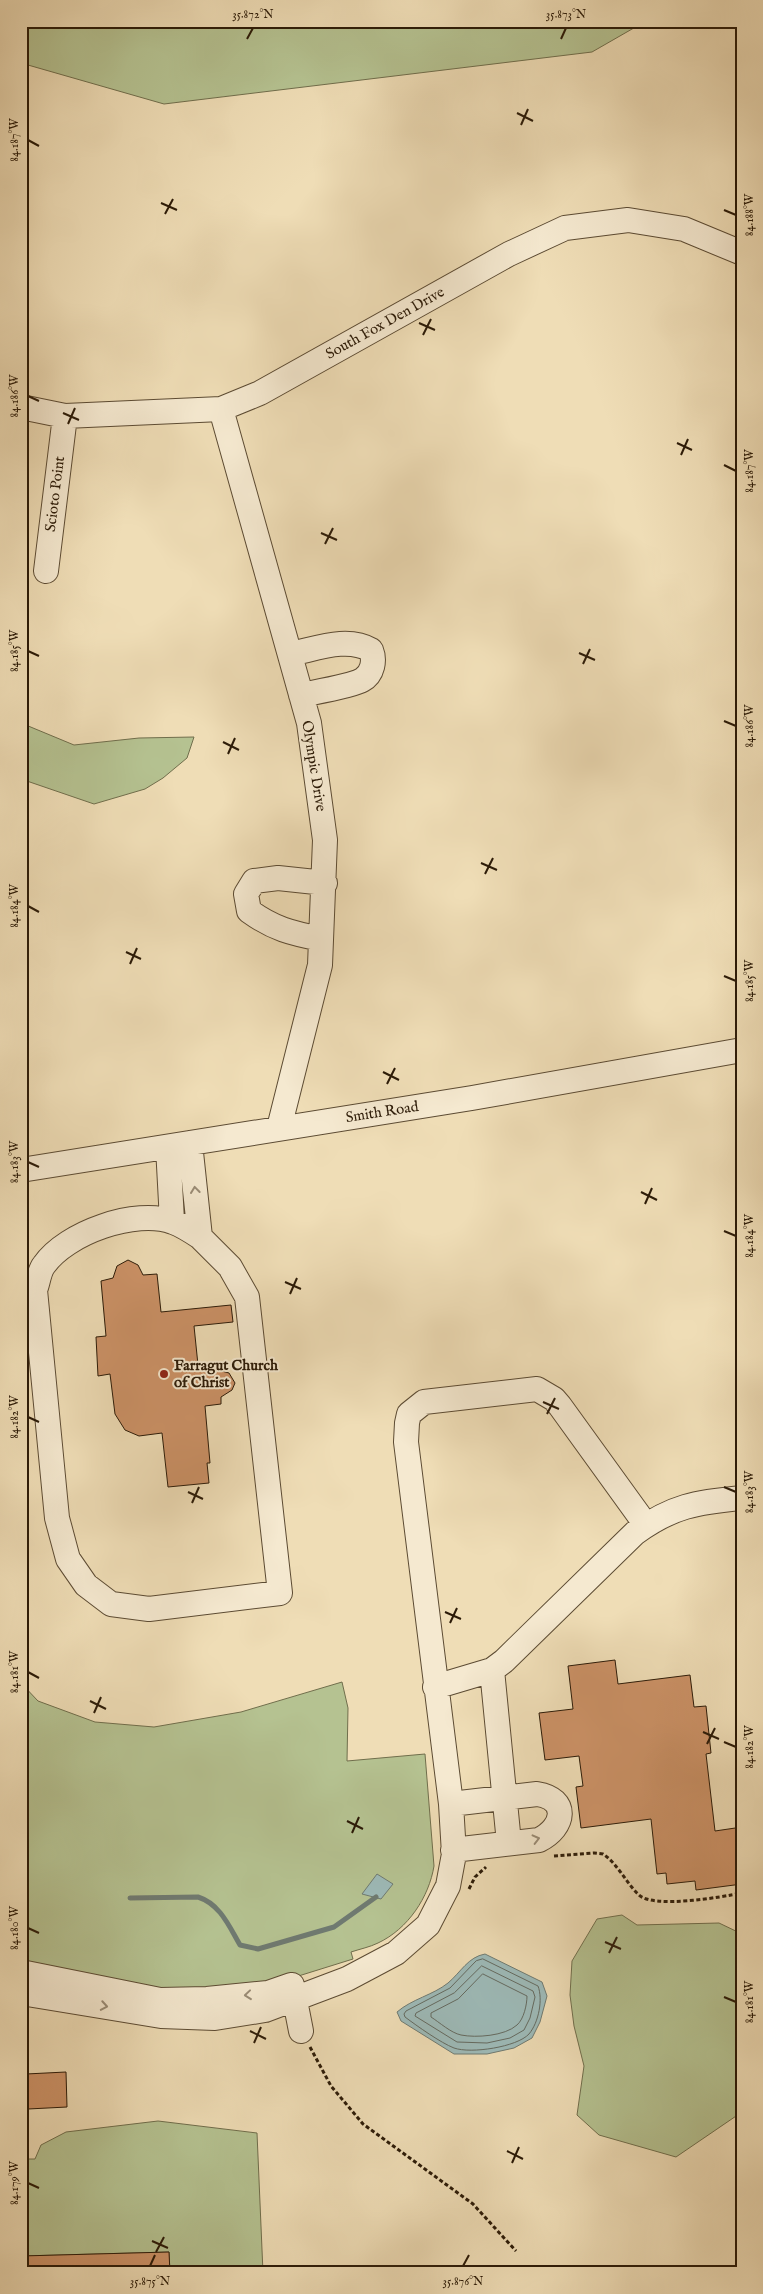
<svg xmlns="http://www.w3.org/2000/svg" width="763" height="2294" font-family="'IM FELL English',serif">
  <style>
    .green { fill: #b5c291; stroke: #706e4c }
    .water { fill: #9dbab8; stroke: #6f7a71 }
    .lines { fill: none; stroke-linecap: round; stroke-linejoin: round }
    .shore { stroke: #646a60; stroke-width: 1 }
    .stream { stroke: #6f7a71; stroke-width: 5 }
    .building { fill: #cc9267; stroke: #2b1a07 }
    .minor-casing { stroke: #5c4b33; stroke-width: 26 }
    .path { stroke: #2b1a07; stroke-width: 3; stroke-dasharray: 4 2.5; stroke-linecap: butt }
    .minor { stroke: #f5e9d0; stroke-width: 24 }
    .oneway { stroke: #9a8c76 }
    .ticks { fill: none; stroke: #2b1a07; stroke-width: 2 }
    .poi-dot { fill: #8f2418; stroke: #f5e9d0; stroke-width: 2 }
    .labels { text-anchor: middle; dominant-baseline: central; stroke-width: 4; stroke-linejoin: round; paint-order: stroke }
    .street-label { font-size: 15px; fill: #2b1a07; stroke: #f5e9d0 }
    .poi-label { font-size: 15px; font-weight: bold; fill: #2b1a07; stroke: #f5e9d0; text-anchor: start }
    .neatline { fill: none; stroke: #2b1a07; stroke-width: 2 }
    .ticks-label { font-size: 12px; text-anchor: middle; fill: #2b1a07 }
  </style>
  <rect width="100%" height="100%" fill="#efddb6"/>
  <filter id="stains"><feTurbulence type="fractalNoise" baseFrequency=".004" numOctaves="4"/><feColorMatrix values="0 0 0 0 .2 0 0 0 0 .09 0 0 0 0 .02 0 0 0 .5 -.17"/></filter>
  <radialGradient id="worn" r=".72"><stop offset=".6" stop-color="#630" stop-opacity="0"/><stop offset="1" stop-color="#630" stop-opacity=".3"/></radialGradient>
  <path class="green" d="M 21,21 L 646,21 L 592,52 L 164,104 L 21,63 Z
    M 21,723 L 74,745 L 139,738 L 194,737 L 187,758 L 163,778 L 145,789 L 94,804 L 21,779 Z
    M 342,1682 L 348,1708 L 347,1761 L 425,1754 L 434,1866 C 429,1897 408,1929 378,1943 C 370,1947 360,1949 351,1952 L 353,1959 L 276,1983 L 181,1993 L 21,1967 L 21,1683 L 38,1701 L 95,1722 L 154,1727 L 241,1712 Z
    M 622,1915 L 637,1925 L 719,1923 L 742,1934 L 742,2041 L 739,2050 L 742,2053 L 742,2112 L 676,2157 L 599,2135 L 577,2115 L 584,2066 L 574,2026 L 570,1995 L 572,1961 L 597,1919 Z
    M 158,2121 L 257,2133 L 263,2273 L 170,2273 L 169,2252 L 21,2256 L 21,2159 L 35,2159 L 41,2145 L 66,2132 Z"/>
  <path class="water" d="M 377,1874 L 393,1884 L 381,1899 L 362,1894 Z
    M 485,1954 L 542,1982 L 547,1996 L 540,2022 L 532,2038 L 514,2048 L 487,2054 L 454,2054 L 401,2021 L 397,2012 C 412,1999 433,1995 448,1983 C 461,1972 468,1957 485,1954 Z"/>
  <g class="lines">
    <path class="shore" d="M 483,1959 L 538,1986 C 543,1999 539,2022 529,2034 C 517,2047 471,2054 454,2048 C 441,2043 417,2026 405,2017 L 404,2014 L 406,2011 L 450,1988 L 476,1961 Z
      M 482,1966 L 533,1991 L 535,1997 L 530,2018 L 524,2030 L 510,2038 L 487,2043 L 457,2042 L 415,2016 L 416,2013 L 454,1993 Z
      M 483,1974 L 527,1996 C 527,2004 524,2019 517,2025 C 505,2036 476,2038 461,2035 C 451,2033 439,2022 431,2017 L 431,2013 L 458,1999 Z"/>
    <path class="stream" d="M 130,1898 L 198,1897 C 220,1904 229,1926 240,1945 L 258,1949 L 334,1927 L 376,1897"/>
  </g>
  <path class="building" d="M 128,1260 L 138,1265 L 143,1275 L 157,1274 L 161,1312 L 231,1305 L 233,1322 L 194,1326 L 198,1365 L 217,1362 L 218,1370 L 229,1373 L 235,1383 L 232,1390 L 221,1397 L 221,1404 L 205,1406 L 210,1463 L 207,1463 L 209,1483 L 168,1487 L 162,1433 L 139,1436 L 125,1430 L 115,1414 L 110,1374 L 98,1376 L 96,1337 L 106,1336 L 101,1281 L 113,1278 L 117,1266 Z
    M 615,1660 L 618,1684 L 690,1675 L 694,1707 L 706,1706 L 711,1753 L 706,1754 L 715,1831 L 742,1827 L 742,1884 L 696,1890 L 695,1881 L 667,1884 L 666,1873 L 657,1874 L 651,1819 L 581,1828 L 576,1787 L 583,1786 L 579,1756 L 545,1760 L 539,1713 L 573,1709 L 568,1666 Z
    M 66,2072 L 67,2107 L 28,2109 L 26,2074 Z
    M 169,2252 L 170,2273 L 21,2273 L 21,2256 Z"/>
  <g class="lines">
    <defs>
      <path id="minor" d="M 21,407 L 65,416 L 221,409 L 260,393 L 509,254 L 565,228 L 628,220 L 684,229 L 742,253
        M 221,409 L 309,723 L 325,840 L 320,965 L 279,1128
        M 46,571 L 65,416
        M 290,654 C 316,649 347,636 371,650 C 375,660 373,674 362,680 C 352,686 315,692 301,695
        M 321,939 C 291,933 274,929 249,911 L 246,894 L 254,881 L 278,878 L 325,883
        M 190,1143 L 200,1237 L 230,1267 L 247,1297 L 280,1593 L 149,1609 L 111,1604 L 86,1585 L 68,1559 L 57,1518 L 35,1290 C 38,1283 39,1271 44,1265 C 66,1233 136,1208 173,1222 C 182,1225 191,1231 200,1237
        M 168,1147 L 172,1221
        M 21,1170 L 472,1098 L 742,1050
        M 492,1670 L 509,1843
        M 435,1687 L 492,1670 L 504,1661 L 635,1533 C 672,1506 697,1502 742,1498
        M 451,1804 L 537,1794 C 569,1799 565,1827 539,1840 L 453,1850
        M 21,1972 L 160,2000 L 207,1999 L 268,1993 L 291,1985
        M 292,1985 L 301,2031
        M 21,1993 L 161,2016 L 215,2018 L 265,2010 L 347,1979 L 396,1953 L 428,1925 L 448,1886 L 454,1854 L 451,1804 L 406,1442 L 407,1423 L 409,1414 L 424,1402 L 537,1389 L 554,1399 L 560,1406 L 646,1525"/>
    </defs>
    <use href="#minor" class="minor-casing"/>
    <path class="path" d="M 554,1856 L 594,1853 L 603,1854 C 618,1864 626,1883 639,1895 C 654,1909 721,1897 742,1893
      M 469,1889 L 475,1877 L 486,1867
      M 310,2047 L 331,2086 L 363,2124 L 473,2204 L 516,2251"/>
    <use href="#minor" class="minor"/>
  </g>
  <defs><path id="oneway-chevron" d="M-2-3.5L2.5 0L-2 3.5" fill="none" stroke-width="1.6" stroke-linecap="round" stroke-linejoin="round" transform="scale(1.25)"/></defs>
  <g class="oneway">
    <use href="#oneway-chevron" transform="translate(195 1190) rotate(-97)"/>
    <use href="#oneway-chevron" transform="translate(536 1839) rotate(-14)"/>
    <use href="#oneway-chevron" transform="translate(248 1995) rotate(174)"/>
    <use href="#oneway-chevron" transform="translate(104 2006) rotate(10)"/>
  </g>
  <path class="ticks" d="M 247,39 L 253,28M 561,39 L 566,28M 517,113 L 533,121M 521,125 L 528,109M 28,140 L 39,146M 161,203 L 177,210M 724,210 L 736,215M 165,214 L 173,199M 419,323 L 435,330M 423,335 L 431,319M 28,396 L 39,401M 63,413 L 79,420M 68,424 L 75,408M 677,443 L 692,450M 681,455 L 688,439M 724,465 L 736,471M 321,533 L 337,540M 325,544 L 333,528M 28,651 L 39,656M 579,653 L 595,660M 583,664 L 590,649M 724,721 L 736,726M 223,742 L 239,750M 228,754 L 235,738M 481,863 L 497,870M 485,874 L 493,858M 28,906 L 39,912M 126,952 L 141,959M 130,964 L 137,948M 724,976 L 736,981M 383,1072 L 399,1080M 387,1084 L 395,1068M 28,1162 L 39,1167M 641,1192 L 657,1200M 645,1204 L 652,1188M 724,1231 L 736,1236M 285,1282 L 301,1289M 290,1294 L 297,1278M 543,1402 L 559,1409M 547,1414 L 555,1398M 28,1417 L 39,1422M 724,1487 L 736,1492M 188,1492 L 203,1499M 192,1503 L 199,1487M 445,1612 L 461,1619M 450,1623 L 457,1608M 28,1672 L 39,1678M 90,1701 L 106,1709M 94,1713 L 101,1697M 703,1732 L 719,1739M 724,1742 L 736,1747M 707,1744 L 715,1728M 347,1821 L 363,1829M 352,1833 L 359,1817M 28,1928 L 39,1933M 605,1942 L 621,1949M 609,1953 L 617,1937M 724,1997 L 736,2002M 250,2031 L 266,2039M 254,2043 L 261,2027M 507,2151 L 523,2159M 512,2163 L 519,2147M 28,2183 L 39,2188M 152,2241 L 168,2248M 156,2252 L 164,2237M 150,2266 L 155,2255M 463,2266 L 469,2255"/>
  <circle class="poi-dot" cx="164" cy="1374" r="5"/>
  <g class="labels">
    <g class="street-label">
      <text transform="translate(385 323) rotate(-29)">South Fox Den Drive</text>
      <text transform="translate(55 494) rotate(-83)">Scioto Point</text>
      <text transform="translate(314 766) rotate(81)">Olympic Drive</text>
      <text transform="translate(382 1112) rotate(-9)">Smith Road</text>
    </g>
    <g class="poi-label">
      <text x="174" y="1365">Farragut Church<tspan x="174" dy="17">of Christ</tspan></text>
    </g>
  </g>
  <rect width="763" height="2294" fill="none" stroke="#efddb6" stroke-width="55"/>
  <rect x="28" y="28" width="708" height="2238" class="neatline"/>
  <g class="ticks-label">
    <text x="253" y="18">35.872°N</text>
    <text x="566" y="18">35.873°N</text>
    <text transform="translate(14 140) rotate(-90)" y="4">84.187°W</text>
    <text transform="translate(749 215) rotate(-90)" y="4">84.188°W</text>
    <text transform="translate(14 396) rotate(-90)" y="4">84.186°W</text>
    <text transform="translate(749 471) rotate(-90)" y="4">84.187°W</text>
    <text transform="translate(14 651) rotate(-90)" y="4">84.185°W</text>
    <text transform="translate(749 726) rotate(-90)" y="4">84.186°W</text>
    <text transform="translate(14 906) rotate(-90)" y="4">84.184°W</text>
    <text transform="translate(749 981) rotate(-90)" y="4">84.185°W</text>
    <text transform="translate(14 1162) rotate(-90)" y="4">84.183°W</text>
    <text transform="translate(749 1236) rotate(-90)" y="4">84.184°W</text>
    <text transform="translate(14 1417) rotate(-90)" y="4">84.182°W</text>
    <text transform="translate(749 1492) rotate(-90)" y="4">84.183°W</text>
    <text transform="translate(14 1672) rotate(-90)" y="4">84.181°W</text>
    <text transform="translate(749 1747) rotate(-90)" y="4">84.182°W</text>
    <text transform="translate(14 1928) rotate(-90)" y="4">84.180°W</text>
    <text transform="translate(749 2002) rotate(-90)" y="4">84.181°W</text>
    <text transform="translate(14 2183) rotate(-90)" y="4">84.179°W</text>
    <text x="150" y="2285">35.875°N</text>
    <text x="463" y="2285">35.876°N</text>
  </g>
  <rect width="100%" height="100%" filter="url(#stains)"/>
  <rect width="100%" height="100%" fill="url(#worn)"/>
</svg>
